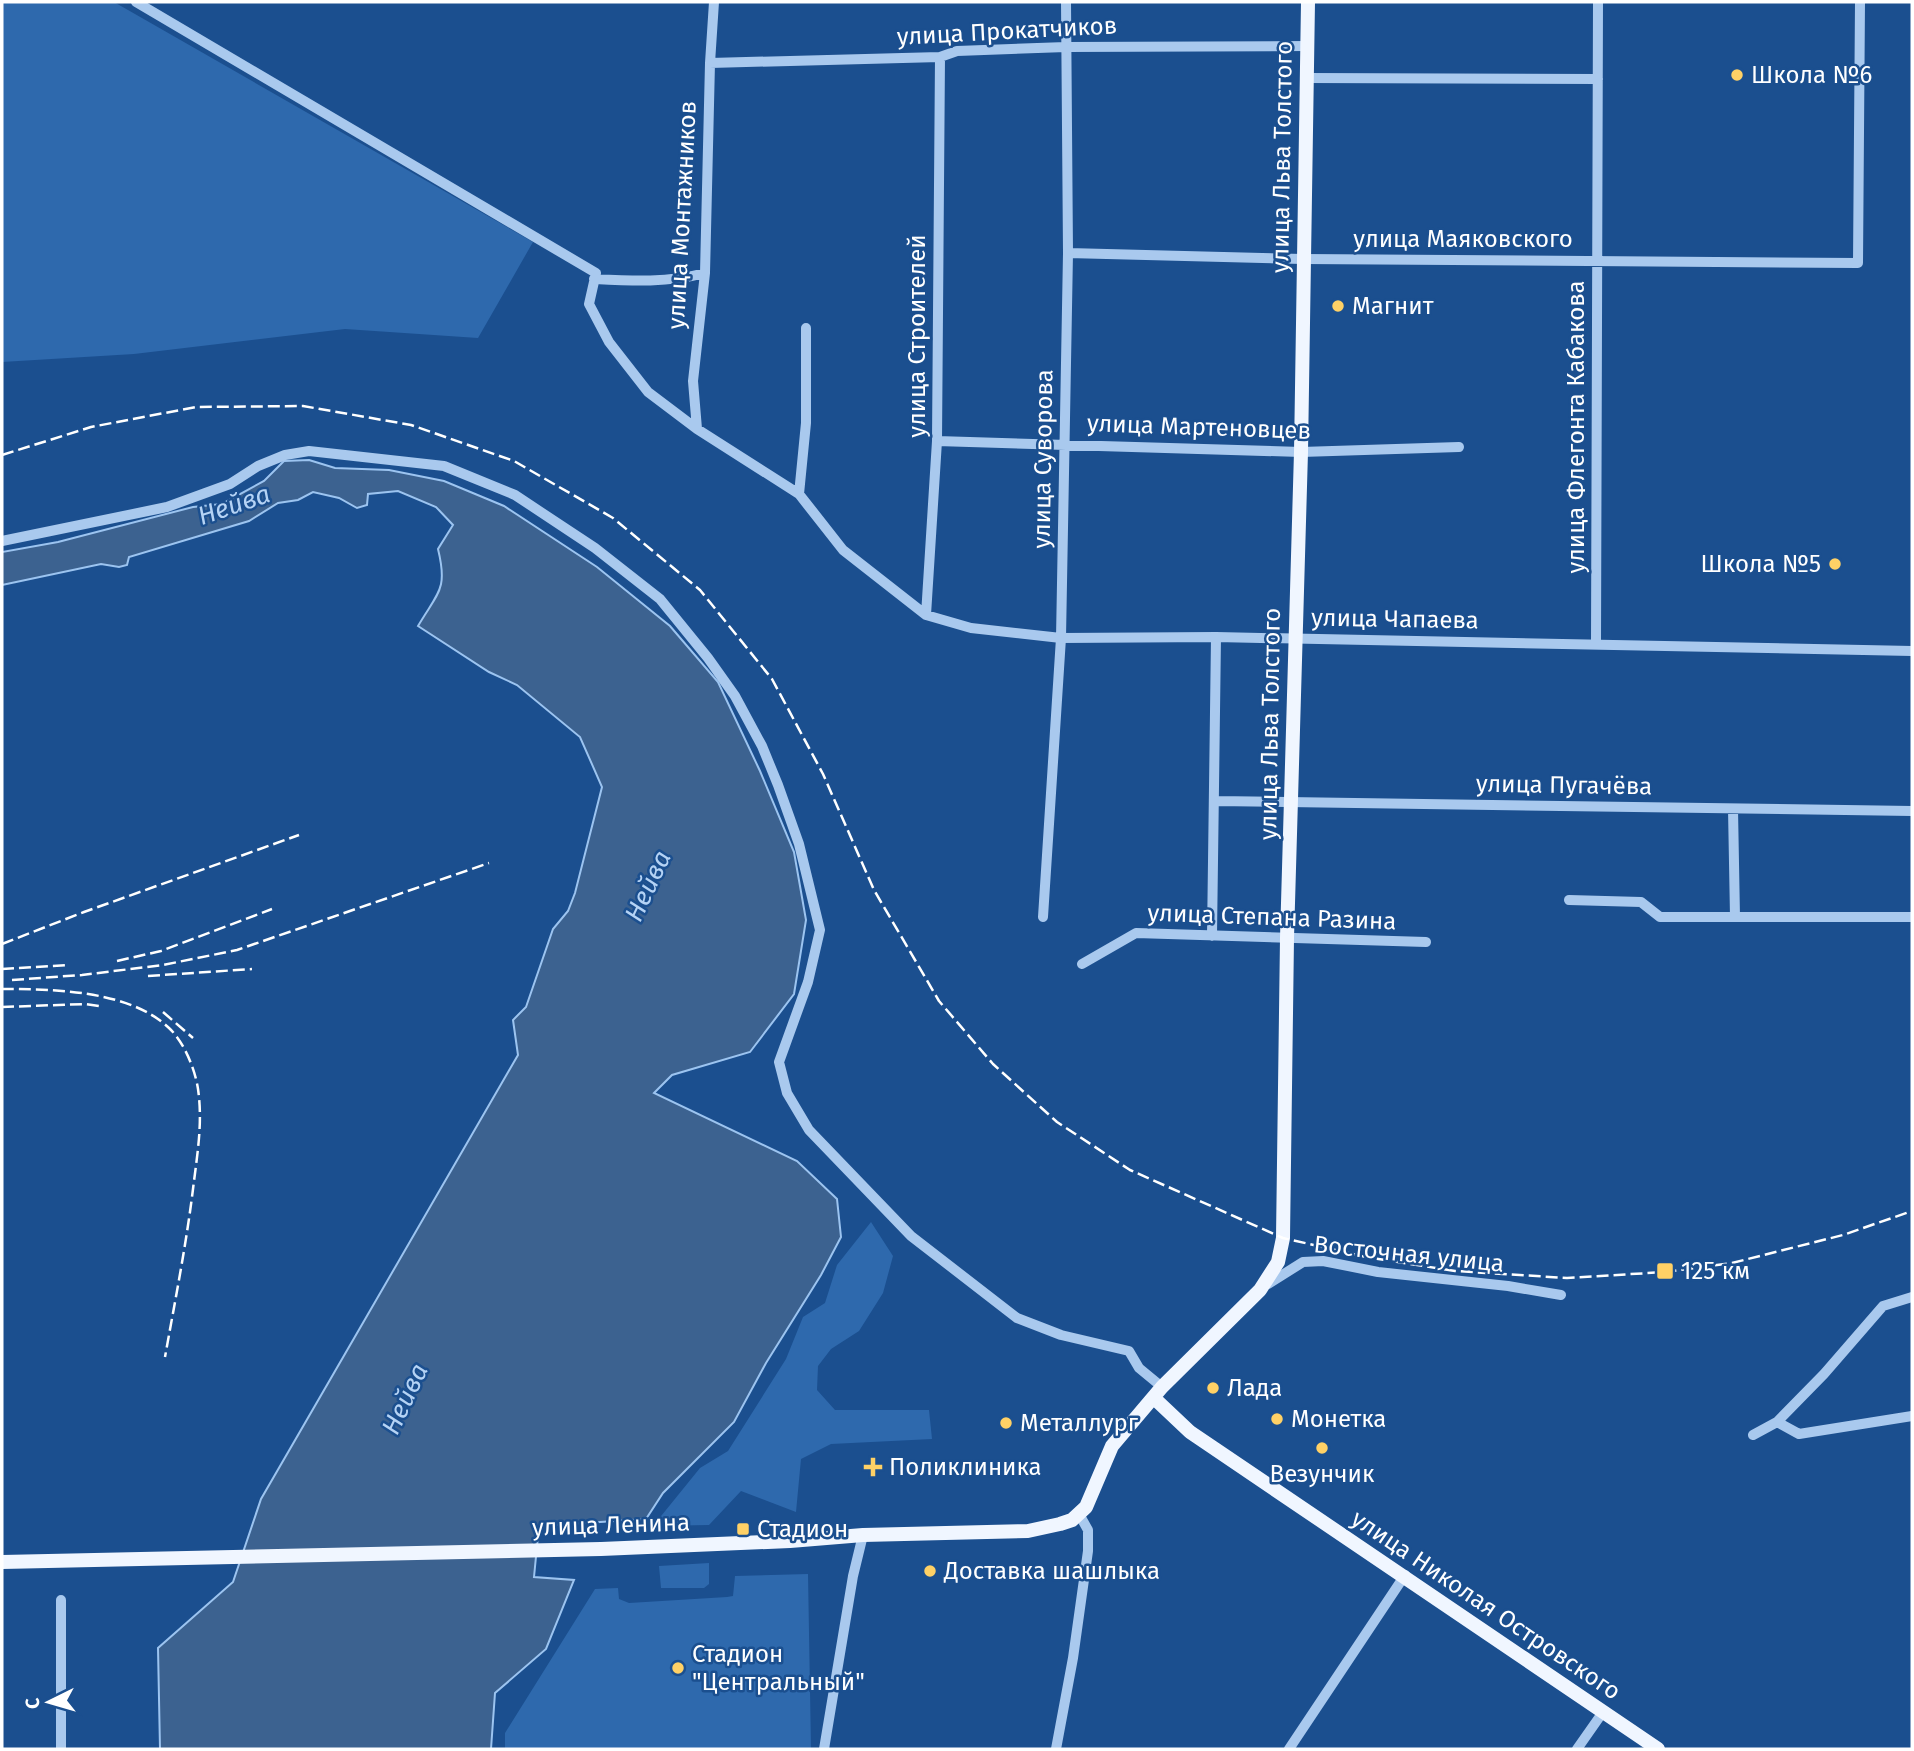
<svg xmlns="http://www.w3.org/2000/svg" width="1914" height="1751" font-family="'Fira Sans',sans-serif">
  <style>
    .green { fill: #2e69ad }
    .water { fill: #3c6290; stroke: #9cc4f0; stroke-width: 2 }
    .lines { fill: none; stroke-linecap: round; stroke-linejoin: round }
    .minor { stroke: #a9c9ee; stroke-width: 10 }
    .major { stroke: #f0f6ff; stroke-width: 14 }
    .rail { stroke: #fff; stroke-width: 2.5; stroke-dasharray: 12 5; stroke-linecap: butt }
    .poi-dot { fill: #ffd166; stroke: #1b4f8f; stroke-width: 2.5 }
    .labels { text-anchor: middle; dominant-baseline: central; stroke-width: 5; stroke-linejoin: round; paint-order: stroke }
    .street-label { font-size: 24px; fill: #fff; stroke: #1b4f8f }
    .poi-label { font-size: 24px; fill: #fff; stroke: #1b4f8f; text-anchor: start }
    .water-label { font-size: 26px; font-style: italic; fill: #b5d3f5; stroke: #1b4f8f }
  </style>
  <rect width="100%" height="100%" fill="#1b4f8f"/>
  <path class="green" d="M 2,2 L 114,2 L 533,242 L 478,338 L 345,329 L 134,354 L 2,362 Z
    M 871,1222 L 893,1256 L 883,1293 L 859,1331 L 831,1349 L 818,1366 L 817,1390 L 835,1410 L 929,1410 L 932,1439 L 831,1444 L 801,1459 L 796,1512 L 741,1491 L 709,1525 L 653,1526 L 700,1468 L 728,1451 L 786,1359 L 803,1317 L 825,1303 L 837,1265 Z
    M 709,1563 L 709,1584 L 704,1588 L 661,1588 L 659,1566 Z
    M 808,1574 L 811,1749 L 505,1749 L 505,1733 L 595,1589 L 618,1588 L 619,1599 L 629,1603 L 727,1597 L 733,1596 L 735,1576 Z"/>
  <path class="water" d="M 309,460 L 335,468 L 389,470 L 444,481 L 504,506 L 597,567 L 670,626 L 718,682 L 760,771 L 794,852 L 806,920 L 794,994 L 750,1052 L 672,1075 L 654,1093 L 797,1161 L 837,1199 L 841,1237 L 821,1275 L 766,1363 L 734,1422 L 663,1493 L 646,1519 L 539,1526 L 534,1577 L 574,1580 L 546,1649 L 495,1693 L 491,1749 L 160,1749 L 158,1648 L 233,1582 L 261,1499 L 518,1055 L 513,1020 L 526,1007 L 553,929 L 568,911 L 575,893 L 602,787 L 580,737 L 517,685 L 489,672 L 418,626 C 438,592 448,590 438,549 L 453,525 L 436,507 L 398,491 L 368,494 L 367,505 L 357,508 L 339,498 L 313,492 L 298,500 L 278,503 L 249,521 L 129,557 L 127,565 L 119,567 L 101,564 L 2,585 L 2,552 L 58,542 L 193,507 L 222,504 L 264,481 L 284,461 Z"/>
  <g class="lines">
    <path class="minor" d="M 136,2 L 596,273 L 589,304 L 609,342 L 648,392 L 697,429 L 799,494 L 843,550 L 926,615 L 971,628 L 1061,638 L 1216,637 L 1912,651
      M 710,63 L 940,57 L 957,51 L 1066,47 L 1307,46
      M 1306,78 L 1598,79
      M 1068,253 L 1303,259 L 1858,263 L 1860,2
      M 594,279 C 632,281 668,283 705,273
      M 697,429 L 693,381 L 705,273 L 710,63 L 714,2
      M 937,441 L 1301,452 L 1459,447
      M 799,494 L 806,423 L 806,328
      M 2,541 L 167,507 L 230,484 L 258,466 L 285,455 L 309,451 L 444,466 L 515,495 L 595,548 L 660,599 L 708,658 L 735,696 L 762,746 L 778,785 L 799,844 L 820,930 L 808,982 L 779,1062 L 787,1093 L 809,1130 L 911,1236 L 1017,1318 L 1061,1335 L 1129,1351 L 1139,1368 L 1162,1387
      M 926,615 L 937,441 L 940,57
      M 1596,643 L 1598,2
      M 1216,801 L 1912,811
      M 1733,809 L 1735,917
      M 1569,900 L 1641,902 L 1660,917 L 1912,917
      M 1043,917 L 1061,638 L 1068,253 L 1066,2
      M 1212,936 L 1216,637
      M 1082,964 L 1136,933 L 1426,942
      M 1268,1284 L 1303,1262 L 1323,1261 L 1378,1272 L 1508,1286 L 1561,1295
      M 1777,1422 L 1799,1434 L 1912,1416
      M 1753,1435 L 1777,1422 L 1824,1374 L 1883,1306 L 1912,1297
      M 61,1749 L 61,1600
      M 824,1749 L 853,1576 L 863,1535
      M 1056,1749 L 1073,1658 L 1088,1551 L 1088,1530 L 1079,1514
      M 1289,1749 L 1405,1575
      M 1577,1749 L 1603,1712"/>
    <path class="major" d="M 1154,1398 L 1190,1432 L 1658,1749
      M 2,1562 L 601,1549 L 790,1541 L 863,1535 L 1028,1531 L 1060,1524 L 1072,1520 L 1086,1507 L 1112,1446 L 1162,1387 L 1260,1290 L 1278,1262 L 1283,1238 L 1287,938 L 1301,452 L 1308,2"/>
    <path class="rail" d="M 2,455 L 91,427 L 196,407 L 303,406 L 411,425 L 514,461 L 613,518 L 700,590 L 772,679 L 823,774 L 874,890 L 939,1001 L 993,1064 L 1057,1122 L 1130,1170 L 1283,1238 L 1366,1257 L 1455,1271 L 1567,1278 L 1665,1272 L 1732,1263 L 1843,1235 L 1912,1211
      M 2,944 L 84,912 L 299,835
      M 117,961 L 161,951 L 272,909
      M 2,969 L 68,965
      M 148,976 L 252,969
      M 12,980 L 82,975 L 163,965 L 237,950 L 489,863
      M 2,989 C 53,989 129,990 169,1028 C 184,1042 195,1069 198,1089 C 203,1123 197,1156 193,1189 C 186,1246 175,1301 165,1357
      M 2,1007 L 86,1004 L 99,1006
      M 163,1012 L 193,1038"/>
  </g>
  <g class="poi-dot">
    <circle cx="1737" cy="75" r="7"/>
    <circle cx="1338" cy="306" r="7"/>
    <circle cx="1835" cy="564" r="7"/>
    <rect x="1656" y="1262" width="18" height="18" rx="3.5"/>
    <circle cx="1213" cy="1388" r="7"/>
    <circle cx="1277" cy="1419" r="7"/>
    <circle cx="1006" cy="1423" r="7"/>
    <circle cx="1322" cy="1448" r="7"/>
    <path d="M869.5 1456.5h7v7h7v7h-7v7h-7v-7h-7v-7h7z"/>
    <rect x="736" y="1522" width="14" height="14" rx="3.5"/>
    <circle cx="930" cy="1571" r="7"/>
    <circle cx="678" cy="1668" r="7"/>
  </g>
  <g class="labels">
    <g class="street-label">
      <text transform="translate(1007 31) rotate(-3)">улица Прокатчиков</text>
      <text transform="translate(1282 157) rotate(-89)">улица Льва Толстого</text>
      <text transform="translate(682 215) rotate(-87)">улица Монтажников</text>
      <text x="1463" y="239">улица Маяковского</text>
      <text transform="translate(917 336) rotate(-90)">улица Строителей</text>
      <text transform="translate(1199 427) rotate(2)">улица Мартеновцев</text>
      <text transform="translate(1576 427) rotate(-90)">улица Флегонта Кабакова</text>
      <text transform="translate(1043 459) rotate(-89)">улица Суворова</text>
      <text transform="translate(1395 619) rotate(1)">улица Чапаева</text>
      <text transform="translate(1270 724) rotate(-89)">улица Льва Толстого</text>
      <text transform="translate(1564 785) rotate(1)">улица Пугачёва</text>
      <text transform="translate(1272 917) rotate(2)">улица Степана Разина</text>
      <text transform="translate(1409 1254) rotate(6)">Восточная улица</text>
      <text transform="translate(611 1525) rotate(-2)">улица Ленина</text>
      <text transform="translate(1486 1605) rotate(34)">улица Николая Островского</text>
    </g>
    <g class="poi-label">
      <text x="1751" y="75">Школа №6</text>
      <text x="1352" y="306">Магнит</text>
      <text x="1821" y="564" text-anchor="end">Школа №5</text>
      <text x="1681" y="1271">125 км</text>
      <text x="1227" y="1388">Лада</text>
      <text x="1291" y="1419">Монетка</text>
      <text x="1020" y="1423">Металлург</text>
      <text x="889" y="1467">Поликлиника</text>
      <text x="1322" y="1474" text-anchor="middle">Везунчик</text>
      <text x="757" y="1529">Стадион</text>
      <text x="944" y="1571">Доставка шашлыка</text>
      <text x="692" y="1654">Стадион<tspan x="692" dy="28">"Центральный"</tspan></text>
    </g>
    <g class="water-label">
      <text transform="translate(234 505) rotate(-19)">Нейва</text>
      <text transform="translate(648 886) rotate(-65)">Нейва</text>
      <text transform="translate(405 1399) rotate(-65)">Нейва</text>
    </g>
  </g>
  <rect width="1914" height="1751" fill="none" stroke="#ffffff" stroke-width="7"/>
  <g transform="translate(49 1702) rotate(265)" stroke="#1b4f8f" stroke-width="5" paint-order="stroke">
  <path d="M0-5L12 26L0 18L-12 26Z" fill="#ffffff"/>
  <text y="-10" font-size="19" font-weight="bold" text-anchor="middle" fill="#ffffff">С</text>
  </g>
</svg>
